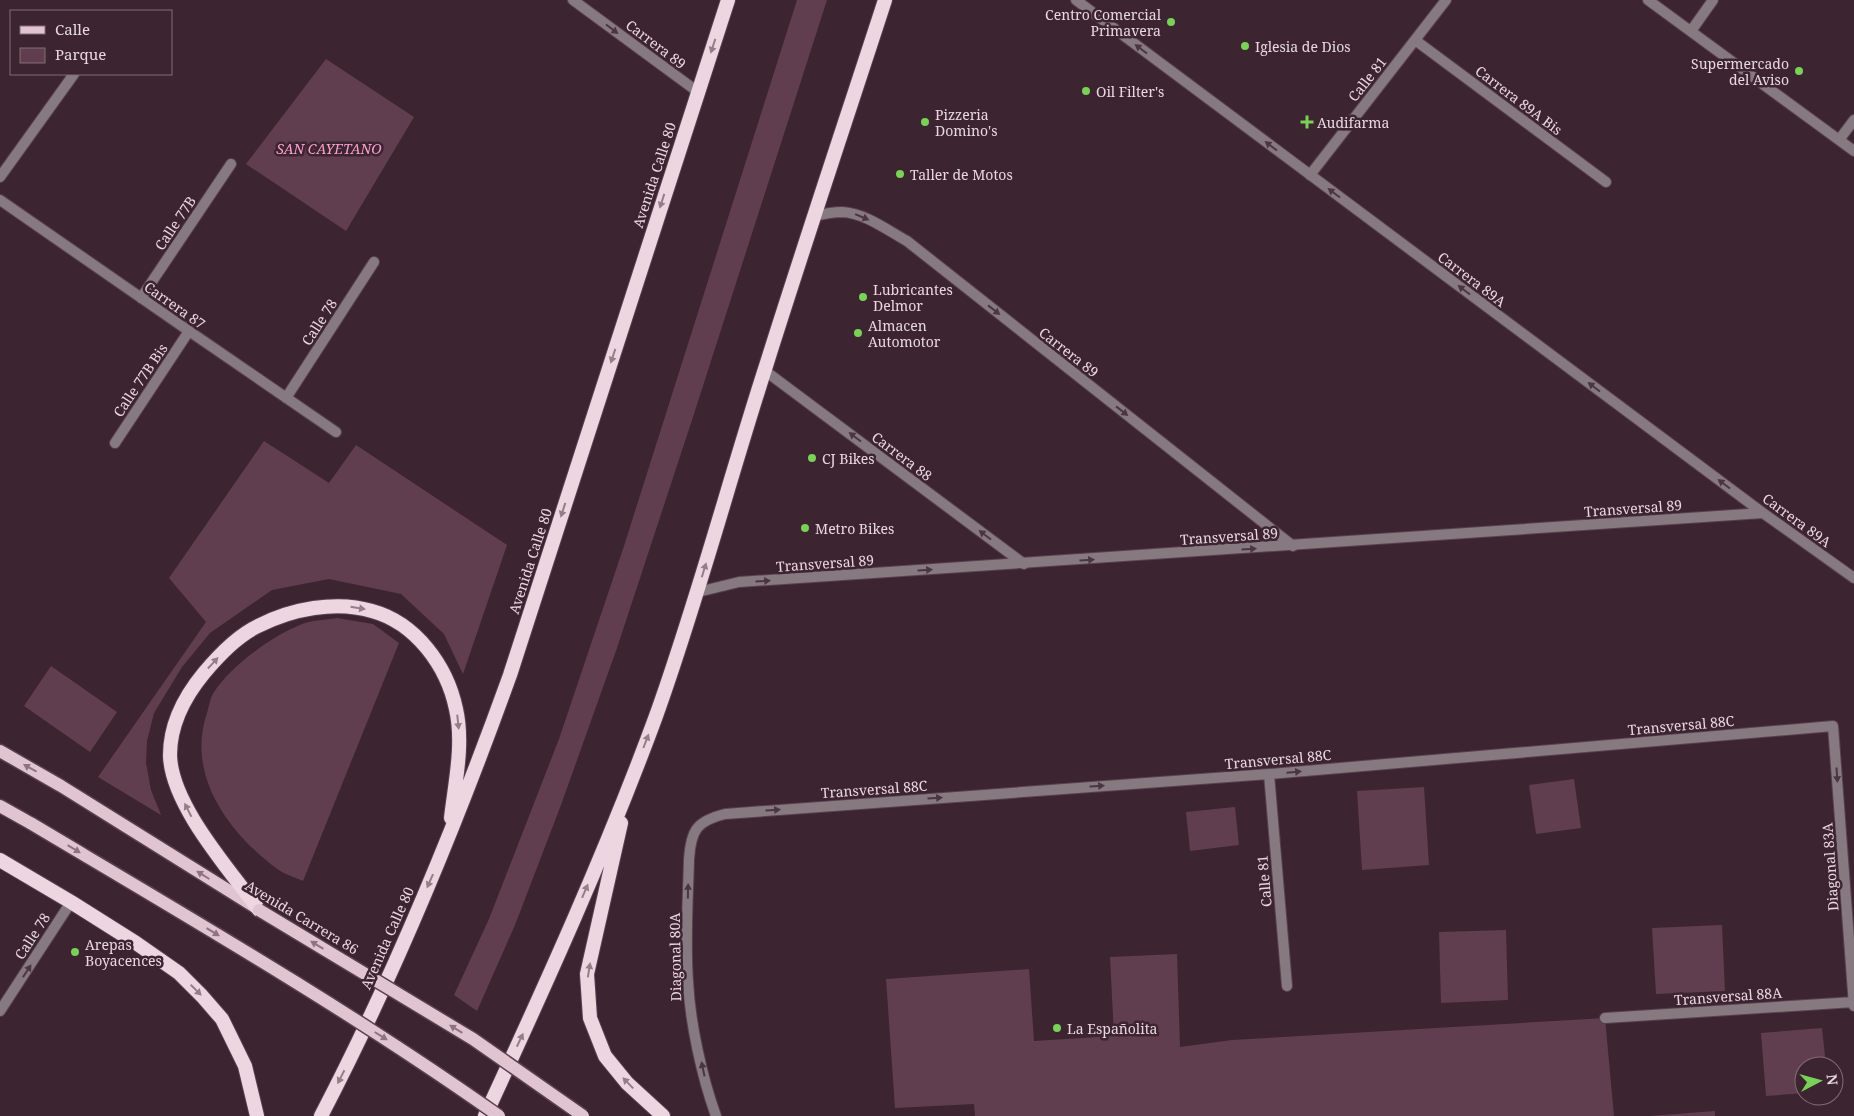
<svg xmlns="http://www.w3.org/2000/svg" width="1854" height="1116" font-family="'Noto Serif',serif">
  <style>
    .green { fill: #603e4f }
    .lines { fill: none; stroke-linecap: round; stroke-linejoin: round }
    .minor-casing { stroke: #59414d; stroke-width: 12 }
    .tertiary-casing { stroke: #59414d; stroke-width: 12 }
    .primary-casing { stroke: #59414d; stroke-width: 15 }
    .trunk-casing { stroke: #59414d; stroke-width: 16 }
    .minor { stroke: #86797f; stroke-width: 10 }
    .tertiary { stroke: #86797f; stroke-width: 10 }
    .primary { stroke: #e0c5d1; stroke-width: 12 }
    .trunk { stroke: #eed6e0; stroke-width: 14 }
    .primary-bridge-casing { stroke: #59414d; stroke-width: 15; stroke-linecap: butt }
    .primary-bridge { stroke: #e0c5d1; stroke-width: 12 }
    .oneway { fill: #4c3541 }
    .oneway2 { fill: #967d88 }
    .oneway3 { fill: #8e7481 }
    .poi-dot { fill: #79d158; stroke: #3d2431; stroke-width: 2 }
    .labels { text-anchor: middle; dominant-baseline: central; stroke-width: 5; stroke-linejoin: round; paint-order: stroke }
    .poi-label { font-size: 14px; fill: #e9d8e0; stroke: #3d2431; text-anchor: start }
    .street-label { font-size: 14px; fill: #e9d8e0; stroke: #3d2431 }
    .park-label { font-size: 14px; font-style: italic; fill: #faa1cf; stroke: #3d2431 }
  </style>
  <rect width="100%" height="100%" fill="#3d2431"/>
  <path class="green" d="M 797,0 L 827,0 L 693,417 L 617,648 L 561,805 L 515,925 L 477,1011 L 454,995 L 489,919 L 559,739 L 624,546 Z
    M 326,59 L 414,117 L 346,231 L 246,164 Z
    M 264,441 L 329,483 L 356,445 L 507,545 L 463,674 L 444,634 L 401,594 L 329,579 L 272,590 L 210,633 L 182,667 L 154,713 L 147,741 L 146,763 L 151,790 L 161,815 L 98,777 L 206,622 L 169,578 Z
    M 337,618 L 373,624 L 399,643 L 303,881 C 295,877 283,874 276,868 C 228,832 186,775 207,713 C 209,707 210,698 214,692 C 231,666 272,636 300,625 C 311,620 325,620 337,618 Z
    M 51,666 L 117,712 L 90,752 L 24,706 Z
    M 1574,779 L 1581,828 L 1536,834 L 1529,785 Z
    M 1424,787 L 1429,865 L 1362,870 L 1357,791 Z
    M 1235,807 L 1239,845 L 1190,851 L 1186,812 Z
    M 1722,925 L 1725,991 L 1656,994 L 1652,928 Z
    M 1506,930 L 1508,1000 L 1441,1003 L 1439,932 Z
    M 1177,954 L 1180,1047 L 1232,1040 L 1605,1018 L 1614,1116 L 975,1116 L 974,1104 L 895,1108 L 886,979 L 1029,969 L 1034,1041 L 1114,1036 L 1110,957 Z
    M 1822,1028 L 1826,1066 L 1804,1066 L 1804,1093 L 1766,1096 L 1761,1033 Z
    M 1715,1111 L 1715,1116 L 1649,1116 Z"/>
  <g class="lines">
    <defs>
      <path id="minor" d="M 573,0 L 698,92
        M 1648,0 L 1854,151
        M 1691,31 L 1713,0
        M 1415,40 L 1606,182
        M 1839,140 L 1854,120
        M 1310,175 L 1446,0
        M 0,177 L 74,74
        M 0,200 L 189,331 L 336,432
        M 815,216 C 823,214 833,212 842,212 C 865,213 887,230 907,241 L 1293,546
        M 141,298 L 231,164
        M 764,370 L 1024,564
        M 286,398 L 374,262
        M 115,443 L 189,331
        M 1269,774 L 1287,986
        M 0,1011 L 71,902
        M 1605,1018 L 1854,1002
        M 716,1116 C 702,1077 690,1023 688,981 C 685,941 688,899 689,859 C 691,831 696,821 725,814 L 1269,774 L 1833,726 L 1854,1006"/>
      <path id="tertiary" d="M 1076,0 L 1763,513 L 1854,578
        M 698,592 L 739,582 L 1763,513"/>
      <path id="primary" d="M 0,751 L 61,786 L 255,907
        M 0,806 L 32,824"/>
      <path id="trunk" d="M 621,823 L 587,974 L 590,1018 L 605,1056 L 627,1083 L 663,1116
        M 0,860 L 71,902 L 136,943 L 179,973 L 202,996 L 222,1019 L 245,1066 L 257,1116
        M 259,910 C 230,870 171,805 170,755 C 170,724 185,696 204,673 C 219,655 237,636 258,626 C 291,609 336,600 372,611 C 416,623 447,666 456,709 C 464,744 455,783 451,818
        M 321,1116 C 395,974 456,825 510,675 L 728,0
        M 485,1116 C 546,984 606,852 656,716 C 697,602 728,484 765,369 C 804,245 845,123 885,0"/>
    </defs>
    <use href="#minor" class="minor-casing"/>
    <use href="#tertiary" class="tertiary-casing"/>
    <use href="#primary" class="primary-casing"/>
    <use href="#trunk" class="trunk-casing"/>
    <use href="#minor" class="minor"/>
    <use href="#tertiary" class="tertiary"/>
    <use href="#primary" class="primary"/>
    <use href="#trunk" class="trunk"/>
    <defs>
      <path id="primary-bridge" d="M 32,824 C 190,918 349,1010 499,1116
        M 259,910 L 473,1039 L 583,1116"/>
    </defs>
    <use href="#primary-bridge" class="primary-bridge-casing"/>
    <use href="#primary-bridge" class="primary-bridge"/>
  </g>
  <defs><path id="oneway-solid" d="M-6-.8H1V-3.2L6.5 0L1 3.2V.8H-6Z" transform="scale(1.25)"/></defs>
  <g class="oneway">
    <use href="#oneway-solid" transform="translate(612 29) rotate(37)"/>
    <use href="#oneway-solid" transform="translate(1141 49) rotate(-143)"/>
    <use href="#oneway-solid" transform="translate(1271 146) rotate(-143)"/>
    <use href="#oneway-solid" transform="translate(1334 193) rotate(-143)"/>
    <use href="#oneway-solid" transform="translate(862 217) rotate(23)"/>
    <use href="#oneway-solid" transform="translate(1464 290) rotate(-143)"/>
    <use href="#oneway-solid" transform="translate(994 310) rotate(38)"/>
    <use href="#oneway-solid" transform="translate(1594 387) rotate(-143)"/>
    <use href="#oneway-solid" transform="translate(1122 411) rotate(38)"/>
    <use href="#oneway-solid" transform="translate(855 437) rotate(-143)"/>
    <use href="#oneway-solid" transform="translate(1724 484) rotate(-143)"/>
    <use href="#oneway-solid" transform="translate(985 535) rotate(-143)"/>
    <use href="#oneway-solid" transform="translate(1249 549) rotate(-4)"/>
    <use href="#oneway-solid" transform="translate(1087 560) rotate(-4)"/>
    <use href="#oneway-solid" transform="translate(925 570) rotate(-4)"/>
    <use href="#oneway-solid" transform="translate(763 581) rotate(-4)"/>
    <use href="#oneway-solid" transform="translate(1294 772) rotate(-5)"/>
    <use href="#oneway-solid" transform="translate(1837 775) rotate(86)"/>
    <use href="#oneway-solid" transform="translate(1097 786) rotate(-4)"/>
    <use href="#oneway-solid" transform="translate(935 798) rotate(-4)"/>
    <use href="#oneway-solid" transform="translate(773 810) rotate(-4)"/>
    <use href="#oneway-solid" transform="translate(688 891) rotate(-89)"/>
    <use href="#oneway-solid" transform="translate(27 971) rotate(-57)"/>
    <use href="#oneway-solid" transform="translate(703 1069) rotate(-102)"/>
  </g>
  <g class="oneway2">
    <use href="#oneway-solid" transform="translate(713 46) rotate(108)"/>
    <use href="#oneway-solid" transform="translate(662 201) rotate(108)"/>
    <use href="#oneway-solid" transform="translate(613 356) rotate(108)"/>
    <use href="#oneway-solid" transform="translate(563 510) rotate(108)"/>
    <use href="#oneway-solid" transform="translate(704 570) rotate(-73)"/>
    <use href="#oneway-solid" transform="translate(358 608) rotate(9)"/>
    <use href="#oneway-solid" transform="translate(213 663) rotate(-47)"/>
    <use href="#oneway-solid" transform="translate(458 722) rotate(84)"/>
    <use href="#oneway-solid" transform="translate(646 741) rotate(-69)"/>
    <use href="#oneway-solid" transform="translate(188 810) rotate(-117)"/>
    <use href="#oneway-solid" transform="translate(430 881) rotate(114)"/>
    <use href="#oneway-solid" transform="translate(585 891) rotate(-67)"/>
    <use href="#oneway-solid" transform="translate(589 970) rotate(-81)"/>
    <use href="#oneway-solid" transform="translate(196 990) rotate(45)"/>
    <use href="#oneway-solid" transform="translate(520 1040) rotate(-65)"/>
    <use href="#oneway-solid" transform="translate(341 1077) rotate(117)"/>
    <use href="#oneway-solid" transform="translate(628 1083) rotate(-134)"/>
  </g>
  <g class="oneway3">
    <use href="#oneway-solid" transform="translate(30 768) rotate(-151)"/>
    <use href="#oneway-solid" transform="translate(74 849) rotate(31)"/>
    <use href="#oneway-solid" transform="translate(203 875) rotate(-148)"/>
    <use href="#oneway-solid" transform="translate(213 932) rotate(31)"/>
    <use href="#oneway-solid" transform="translate(317 945) rotate(-149)"/>
    <use href="#oneway-solid" transform="translate(456 1029) rotate(-149)"/>
    <use href="#oneway-solid" transform="translate(381 1036) rotate(32)"/>
  </g>
  <g class="poi-dot">
    <circle cx="1171" cy="22" r="5"/>
    <circle cx="1245" cy="46" r="5"/>
    <circle cx="1799" cy="71" r="5"/>
    <circle cx="1086" cy="91" r="5"/>
    <circle cx="925" cy="122" r="5"/>
    <path d="M1304.5 114.5h5v5h5v5h-5v5h-5v-5h-5v-5h5z"/>
    <circle cx="900" cy="174" r="5"/>
    <circle cx="863" cy="297" r="5"/>
    <circle cx="858" cy="333" r="5"/>
    <circle cx="812" cy="458" r="5"/>
    <circle cx="805" cy="528" r="5"/>
    <circle cx="75" cy="952" r="5"/>
    <circle cx="1057" cy="1028" r="5"/>
  </g>
  <g class="labels">
    <g class="poi-label">
      <text x="1161" y="14" text-anchor="end">Centro Comercial<tspan x="1161" dy="16">Primavera</tspan></text>
      <text x="1255" y="46">Iglesia de Dios</text>
      <text x="1789" y="63" text-anchor="end">Supermercado<tspan x="1789" dy="16">del Aviso</tspan></text>
      <text x="1096" y="91">Oil Filter's</text>
      <text x="935" y="114">Pizzeria<tspan x="935" dy="16">Domino's</tspan></text>
      <text x="1317" y="122">Audifarma</text>
      <text x="910" y="174">Taller de Motos</text>
      <text x="873" y="289">Lubricantes<tspan x="873" dy="16">Delmor</tspan></text>
      <text x="868" y="325">Almacen<tspan x="868" dy="16">Automotor</tspan></text>
      <text x="822" y="458">CJ Bikes</text>
      <text x="815" y="528">Metro Bikes</text>
      <text x="85" y="944">Arepas<tspan x="85" dy="16">Boyacences</tspan></text>
      <text x="1067" y="1028">La Españolita</text>
    </g>
    <g class="street-label">
      <text transform="translate(656 44) rotate(37)">Carrera 89</text>
      <text transform="translate(1367 79) rotate(-52)">Calle 81</text>
      <text transform="translate(1519 100) rotate(37)">Carrera 89A Bis</text>
      <text transform="translate(654 175) rotate(-72)">Avenida Calle 80</text>
      <text transform="translate(175 223) rotate(-56)">Calle 77B</text>
      <text transform="translate(1472 279) rotate(37)">Carrera 89A</text>
      <text transform="translate(175 305) rotate(35)">Carrera 87</text>
      <text transform="translate(319 322) rotate(-57)">Calle 78</text>
      <text transform="translate(1069 352) rotate(38)">Carrera 89</text>
      <text transform="translate(140 380) rotate(-56)">Calle 77B Bis</text>
      <text transform="translate(902 456) rotate(37)">Carrera 88</text>
      <text transform="translate(1633 508) rotate(-4)">Transversal 89</text>
      <text transform="translate(1797 520) rotate(36)">Carrera 89A</text>
      <text transform="translate(1229 536) rotate(-4)">Transversal 89</text>
      <text transform="translate(530 561) rotate(-72)">Avenida Calle 80</text>
      <text transform="translate(825 563) rotate(-4)">Transversal 89</text>
      <text transform="translate(1681 725) rotate(-5)">Transversal 88C</text>
      <text transform="translate(1278 759) rotate(-5)">Transversal 88C</text>
      <text transform="translate(874 789) rotate(-4)">Transversal 88C</text>
      <text transform="translate(1830 867) rotate(-94)">Diagonal 83A</text>
      <text transform="translate(1264 881) rotate(-95)">Calle 81</text>
      <text transform="translate(302 917) rotate(31)">Avenida Carrera 86</text>
      <text transform="translate(32 936) rotate(-57)">Calle 78</text>
      <text transform="translate(387 938) rotate(-66)">Avenida Calle 80</text>
      <text transform="translate(675 957) rotate(-91)">Diagonal 80A</text>
      <text transform="translate(1728 996) rotate(-4)">Transversal 88A</text>
    </g>
    <g class="park-label">
      <text x="329" y="148">SAN CAYETANO</text>
    </g>
  </g>
  <rect x="10" y="10" width="162" height="65" fill="#3d2431" stroke="#826c77"/>
  <rect x="20" y="26" width="25" height="8" fill="#e0c5d1" stroke="#826c77"/>
  <text x="55" y="35" font-size="15" fill="#e9d8e0">Calle</text>
  <rect x="20" y="48" width="25" height="15" fill="#603e4f" stroke="#826c77"/>
  <text x="55" y="60" font-size="15" fill="#e9d8e0">Parque</text>
  <g transform="translate(1819 1081) rotate(84)"><circle r="24" fill="#3d2431" stroke="#826c77"/>
  <path d="M0-4L9 19L0 12L-9 19Z" fill="#79d158"/>
  <text y="-8" font-size="14" font-weight="bold" text-anchor="middle" fill="#e9d8e0">N</text>
  </g>
</svg>
